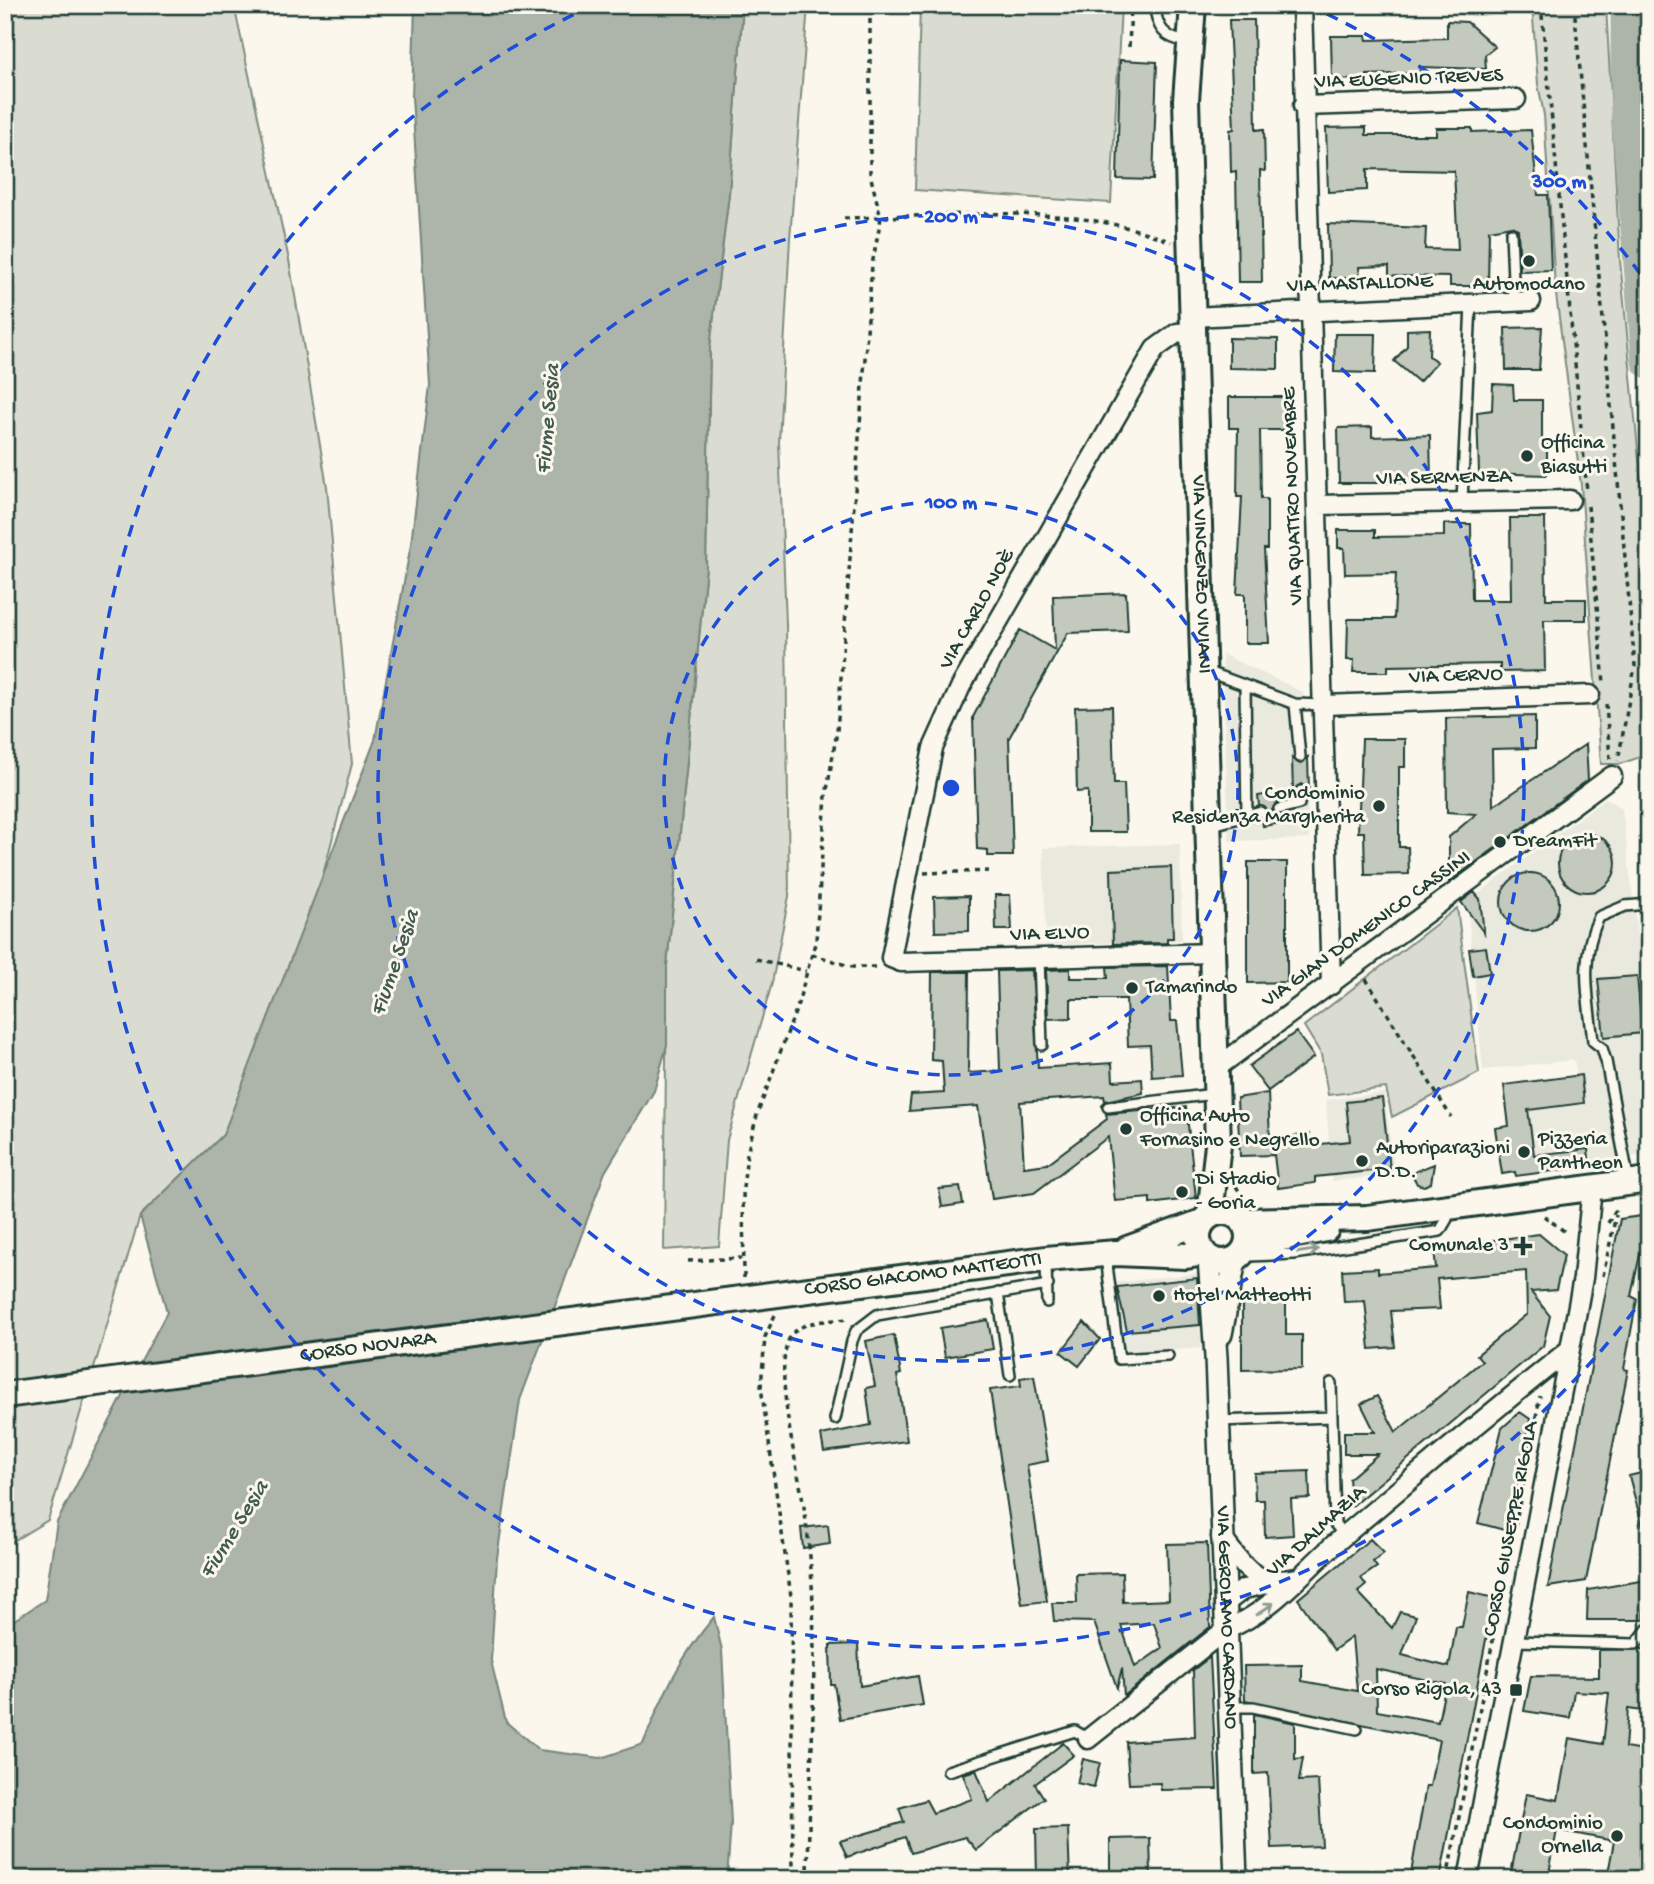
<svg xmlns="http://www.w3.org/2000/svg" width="1654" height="1884" font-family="'Gochi Hand',sans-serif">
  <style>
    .built { fill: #eae9de }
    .green { fill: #dbdcd1; stroke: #7d8c82; stroke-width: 2 }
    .water { fill: #adb4aa; stroke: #74847b; stroke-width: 2 }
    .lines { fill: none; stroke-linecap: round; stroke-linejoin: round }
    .stream { stroke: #74847b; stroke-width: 6 }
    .river { stroke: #adb4aa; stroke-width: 35 }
    .building { fill: #c4c9be; stroke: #1f3d34; stroke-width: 2; fill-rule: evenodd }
    .service-casing { stroke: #1f3d34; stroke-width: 14 }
    .minor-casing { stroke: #1f3d34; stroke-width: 23 }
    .tertiary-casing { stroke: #1f3d34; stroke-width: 26 }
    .secondary-casing { stroke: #1f3d34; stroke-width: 30 }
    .path { stroke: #1f3d34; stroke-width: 3.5; stroke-dasharray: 5 5; stroke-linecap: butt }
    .service { stroke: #fbf7ec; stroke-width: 9 }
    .minor { stroke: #fbf7ec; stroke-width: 18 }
    .tertiary { stroke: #fbf7ec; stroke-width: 21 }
    .secondary { stroke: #fbf7ec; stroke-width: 24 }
    .oneway { stroke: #8d9a90 }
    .ring { fill: none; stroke: #1d4ed8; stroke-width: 3.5; stroke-dasharray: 12 9 }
    .poi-dot { fill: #1f3d34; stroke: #fbf7ec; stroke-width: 2.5 }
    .labels { text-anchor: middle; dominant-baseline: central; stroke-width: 6; stroke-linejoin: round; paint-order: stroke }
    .street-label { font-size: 21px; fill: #1f3d34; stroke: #fbf7ec }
    .poi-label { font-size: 21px; fill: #1f3d34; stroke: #fbf7ec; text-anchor: start }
    .water-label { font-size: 23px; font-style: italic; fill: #425b52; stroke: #fbf7ec }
    .centre { fill: #1d4ed8; stroke: #fbf7ec; stroke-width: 3.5 }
    .ring-label { font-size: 21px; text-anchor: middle; font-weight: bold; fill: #1d4ed8; stroke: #fbf7ec; stroke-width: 6; stroke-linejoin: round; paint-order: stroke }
  </style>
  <rect width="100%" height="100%" fill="#fbf7ec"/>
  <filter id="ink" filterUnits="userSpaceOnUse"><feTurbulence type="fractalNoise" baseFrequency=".0143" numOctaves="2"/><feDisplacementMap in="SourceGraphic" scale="14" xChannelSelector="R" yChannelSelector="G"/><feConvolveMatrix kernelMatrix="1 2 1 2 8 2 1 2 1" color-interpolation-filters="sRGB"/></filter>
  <g filter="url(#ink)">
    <path class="built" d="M 1222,654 L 1303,692 L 1309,839 L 1229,841 Z
      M 1606,798 L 1622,808 L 1633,898 L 1649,896 L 1649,910 L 1635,912 L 1649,1061 L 1649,1153 L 1590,1166 L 1516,1176 L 1515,1172 L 1502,1174 L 1495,1128 L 1509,1126 L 1504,1085 L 1577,1075 L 1574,1060 L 1483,1070 L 1467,902 Z
      M 1180,844 L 1182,940 L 1046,945 L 1043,848 Z
      M 1384,1093 L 1395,1175 L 1332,1181 L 1326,1100 Z
      M 1198,1273 L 1201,1348 L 1121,1354 L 1114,1283 Z"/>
    <path class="green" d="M 5,5 L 234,5 L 289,260 L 327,487 L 352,764 L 315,905 L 223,1135 L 140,1216 L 48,1520 L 5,1546 Z
      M 743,5 L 808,5 L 790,238 L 779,442 L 786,624 L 789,896 L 772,983 L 727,1140 L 719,1246 L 664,1250 L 667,965 L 706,567 L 710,347 L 729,194 Z
      M 920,5 L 1121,5 L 1111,203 L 915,190 Z
      M 1532,5 L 1606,5 L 1620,260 L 1649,566 L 1649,754 L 1620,764 L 1601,764 L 1581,485 L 1555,287 L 1544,115 L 1538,84 Z
      M 1641,5 L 1649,5 L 1649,128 L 1637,130 Z
      M 1457,908 L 1479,1073 L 1392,1117 L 1386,1088 L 1328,1095 L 1321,1054 L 1304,1026 Z"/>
    <path class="water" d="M 415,5 L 743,5 L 729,194 L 710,347 L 706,567 L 667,965 L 667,1045 L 654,1091 L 605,1172 L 520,1400 L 497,1558 L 491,1661 L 506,1722 L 539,1750 L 601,1758 L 643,1744 C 664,1693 678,1660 714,1617 L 722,1650 L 731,1823 L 727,1879 L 5,1879 L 5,1626 L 45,1600 L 57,1522 L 167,1312 L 140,1216 L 223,1135 L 375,740 L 411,544 L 430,385 L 412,97 Z"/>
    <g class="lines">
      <path class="stream" d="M 1631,139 L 1649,135"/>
      <path class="river" d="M 1628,5 L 1628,109 L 1649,361"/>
    </g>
    <path class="building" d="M 1229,20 L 1254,20 L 1256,130 L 1264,129 L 1265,171 L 1260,170 L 1262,282 L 1238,282 L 1236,171 L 1231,172 L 1230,130 L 1234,129 Z
      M 1447,21 L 1467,22 L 1495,47 L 1485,55 L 1486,69 L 1420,67 L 1420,73 L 1367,75 L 1367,79 L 1332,80 L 1331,36 L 1366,36 L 1367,40 L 1447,38 Z
      M 1120,60 L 1157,62 L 1153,180 L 1117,179 Z
      M 1366,127 L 1366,135 L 1436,135 L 1436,128 L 1472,128 L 1472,132 L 1531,130 L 1538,195 L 1548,195 L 1551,270 L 1520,271 L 1518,229 L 1511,226 L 1489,230 L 1488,286 L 1450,286 L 1450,277 L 1389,276 L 1389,266 L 1359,267 L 1360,278 L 1329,278 L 1328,224 L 1426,228 L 1425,249 L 1458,250 L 1454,171 L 1367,169 L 1367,190 L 1328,192 L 1326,128 Z
      M 1542,327 L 1539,370 L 1506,370 L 1505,328 Z
      M 1430,329 L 1429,356 L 1437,362 L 1419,382 L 1394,361 L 1407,346 L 1407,330 Z
      M 1335,334 L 1376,334 L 1375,373 L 1334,372 Z
      M 1229,338 L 1278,339 L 1278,369 L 1229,368 Z
      M 1493,384 L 1513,385 L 1514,400 L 1542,400 L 1542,440 L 1547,440 L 1547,475 L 1479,473 L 1477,412 L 1492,410 Z
      M 1229,397 L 1283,397 L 1283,430 L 1260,430 L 1261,499 L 1267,499 L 1267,549 L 1264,549 L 1269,643 L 1245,643 L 1245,594 L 1237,594 L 1242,497 L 1237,497 L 1238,428 L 1229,428 Z
      M 1372,427 L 1372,437 L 1430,435 L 1431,483 L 1339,483 L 1338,428 Z
      M 1510,518 L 1545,518 L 1546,599 L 1586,599 L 1586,620 L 1544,620 L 1545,671 L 1500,672 L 1500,664 L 1388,666 L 1388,672 L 1353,672 L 1354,660 L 1347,660 L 1348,619 L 1394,619 L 1396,573 L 1345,574 L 1344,548 L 1338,548 L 1338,530 L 1375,530 L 1375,537 L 1444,536 L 1444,524 L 1471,524 L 1472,600 L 1511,600 Z
      M 1126,593 L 1128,631 L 1068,633 L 1009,738 L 1013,856 L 988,856 L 988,850 L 977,849 L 973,717 L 1020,630 L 1055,650 L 1053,596 Z
      M 1112,706 L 1114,784 L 1124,784 L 1126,832 L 1088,832 L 1088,791 L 1077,792 L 1075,707 Z
      M 1535,716 L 1535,748 L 1492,749 L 1493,806 L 1586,744 L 1588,780 L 1449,882 L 1449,837 L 1476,814 L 1447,812 L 1446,718 Z
      M 1362,739 L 1405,739 L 1405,767 L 1399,767 L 1399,847 L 1408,847 L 1409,874 L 1365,875 L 1364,832 L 1358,832 Z
      M 1308,757 L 1309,791 L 1301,784 L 1293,792 L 1292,758 L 1300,764 Z
      M 1276,793 L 1278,802 L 1272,810 L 1280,816 L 1281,823 L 1263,826 L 1262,819 L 1268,811 L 1259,805 L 1258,796 Z
      M1558 863a29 29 0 1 1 58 0a29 29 0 1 1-58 0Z
      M 1248,862 L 1287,862 L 1287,982 L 1248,983 Z
      M 1171,867 L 1173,938 L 1167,938 L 1167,943 L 1113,944 L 1111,870 Z
      M1501 902a29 29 0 1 1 58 0a29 29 0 1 1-58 0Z
      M 1474,892 L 1480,899 L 1484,933 L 1461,902 Z
      M 995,895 L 1010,895 L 1012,930 L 996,930 Z
      M 969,896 L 969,931 L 935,932 L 934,897 Z
      M 1486,947 L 1490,973 L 1473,976 L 1469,949 Z
      M 1168,966 L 1171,1021 L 1177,1021 L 1182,1075 L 1152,1077 L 1150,1045 L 1128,1046 L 1126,999 L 1071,999 L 1071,1018 L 1048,1019 L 1046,970 L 1070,969 L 1070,978 L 1108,978 L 1107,967 Z
      M 1032,970 L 1038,1068 L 1112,1063 L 1113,1081 L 1142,1079 L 1143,1093 L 1105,1101 L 1104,1096 L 1020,1102 L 1024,1167 L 1047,1164 L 1107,1119 L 1106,1114 L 1186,1107 L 1196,1198 L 1150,1204 L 1150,1198 L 1115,1201 L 1108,1137 L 1034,1193 L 992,1199 L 978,1106 L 909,1111 L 911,1095 L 944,1093 L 942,1061 L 931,1060 L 932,972 L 969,972 L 968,1073 L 1000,1071 L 997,971 Z
      M 1637,976 L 1642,1033 L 1604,1037 L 1598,979 Z
      M 1296,1032 L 1314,1057 L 1268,1091 L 1249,1066 Z
      M 1581,1075 L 1584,1103 L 1528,1110 L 1534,1155 L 1588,1149 L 1590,1166 L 1516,1176 L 1515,1172 L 1502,1174 L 1495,1128 L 1509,1126 L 1504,1085 Z
      M 1268,1093 L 1270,1139 L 1309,1134 L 1311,1145 L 1350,1141 L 1346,1102 L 1382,1098 L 1390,1169 L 1315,1177 L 1315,1183 L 1278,1188 L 1274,1155 L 1240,1156 L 1237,1098 Z
      M 1434,1164 L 1431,1183 L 1424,1186 L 1417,1184 L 1413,1176 L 1416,1171 Z
      M 960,1187 L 963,1204 L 942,1207 L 939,1189 Z
      M 1649,1215 L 1649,1249 L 1641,1250 L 1631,1296 L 1637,1299 L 1624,1369 L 1628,1370 L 1586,1581 L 1548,1587 L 1620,1219 Z
      M 1539,1234 L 1564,1255 L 1556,1290 L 1531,1292 L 1550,1316 L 1543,1346 L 1352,1506 L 1349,1479 L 1378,1454 L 1344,1454 L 1344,1432 L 1375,1432 L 1361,1404 L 1377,1396 L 1396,1432 L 1482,1361 L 1477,1355 L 1527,1314 L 1526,1271 L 1437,1279 L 1440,1309 L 1391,1311 L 1395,1347 L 1370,1349 L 1365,1301 L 1344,1302 L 1342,1270 L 1378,1268 L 1378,1273 L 1436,1268 L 1434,1248 Z
      M 1197,1278 L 1200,1325 L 1127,1331 L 1117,1287 Z
      M 1242,1296 L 1286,1296 L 1286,1335 L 1302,1335 L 1302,1369 L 1242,1370 Z
      M 988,1320 L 993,1349 L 945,1357 L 940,1328 Z
      M 1084,1322 L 1100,1339 L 1079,1366 L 1061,1352 Z
      M 894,1335 L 901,1374 L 897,1375 L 907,1441 L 824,1452 L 821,1435 L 871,1425 L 866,1388 L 875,1386 L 866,1341 Z
      M 1034,1376 L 1048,1461 L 1027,1465 L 1047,1601 L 1022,1604 L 990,1390 L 1021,1386 L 1020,1378 Z
      M 1520,1412 L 1530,1419 L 1508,1531 L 1478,1523 L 1502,1428 Z
      M 1309,1471 L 1310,1498 L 1291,1499 L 1293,1535 L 1265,1537 L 1264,1500 L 1255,1500 L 1254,1473 Z
      M 1649,1471 L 1649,1531 L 1644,1532 L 1629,1476 Z
      M 828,1525 L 830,1544 L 803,1548 L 801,1528 Z
      M 1370,1539 L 1384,1553 L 1373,1562 L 1377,1567 L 1361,1578 L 1366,1585 L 1358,1592 L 1392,1628 L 1400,1612 L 1416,1616 L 1402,1655 L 1449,1667 L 1456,1627 L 1462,1627 L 1469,1592 L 1494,1598 L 1440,1879 L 1410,1879 L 1426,1786 L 1430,1786 L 1439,1740 L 1245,1700 L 1244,1666 L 1302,1665 L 1302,1681 L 1357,1691 L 1352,1637 L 1334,1650 L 1298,1599 ZM 1376,1669 L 1446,1684 L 1438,1722 L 1377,1711 Z
      M 1207,1543 L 1210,1627 L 1124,1696 L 1122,1668 L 1117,1688 L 1094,1622 L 1054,1621 L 1052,1603 L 1077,1603 L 1076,1574 L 1122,1573 L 1123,1602 L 1169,1600 L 1167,1544 ZM 1154,1623 L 1162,1648 L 1135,1667 L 1121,1625 Z
      M 1646,1580 L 1643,1620 L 1587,1620 L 1588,1590 Z
      M 858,1644 L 860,1686 L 918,1676 L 923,1705 L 840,1719 L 834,1684 L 831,1684 L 830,1645 Z
      M 1641,1649 L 1649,1649 L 1649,1682 L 1645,1682 L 1643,1711 L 1628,1709 L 1625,1748 L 1649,1752 L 1649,1861 L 1645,1879 L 1607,1879 L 1614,1841 L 1557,1830 L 1548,1879 L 1510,1879 L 1526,1794 L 1558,1800 L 1569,1738 L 1603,1744 L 1609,1693 L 1574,1691 L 1570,1718 L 1524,1711 L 1531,1676 L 1599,1677 L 1599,1650 Z
      M 1210,1657 L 1217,1789 L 1161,1790 L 1160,1783 L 1129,1784 L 1126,1742 L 1195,1737 L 1193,1670 Z
      M 1254,1714 L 1295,1723 L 1295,1759 L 1303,1758 L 1299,1781 L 1318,1780 L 1322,1846 L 1272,1848 L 1268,1773 L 1254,1774 Z
      M 1063,1743 L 1074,1755 L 1035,1784 L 1044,1798 L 976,1850 L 965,1837 L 911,1853 L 905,1837 L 847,1857 L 840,1841 L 904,1822 L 899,1808 L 926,1800 L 933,1813 L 972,1799 L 963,1774 L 976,1770 L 989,1802 Z
      M 1083,1759 L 1100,1763 L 1094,1787 L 1077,1783 Z
      M 1068,1828 L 1070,1879 L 1037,1879 L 1036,1829 Z
      M 1150,1838 L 1151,1874 L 1110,1874 L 1110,1839 Z"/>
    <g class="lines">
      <defs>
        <path id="service" d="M 1155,5 C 1156,28 1165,39 1188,42
          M 1511,233 L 1514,302
          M 1462,501 L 1471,304
          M 1206,671 L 1295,704 L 1300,757
          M 1245,686 L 1247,816
          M 1295,704 L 1325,705
          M 1279,809 L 1299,804 L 1301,791
          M 1209,826 L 1261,812
          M 1039,958 L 1042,1045
          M 1108,1107 L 1214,1094
          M 1629,1182 L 1606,1061 L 1602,1048 L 1593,1041 C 1588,997 1579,958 1599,917 L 1625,906 L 1649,904
          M 1249,1256 L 1294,1254 L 1440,1231 L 1447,1219 L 1447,1209
          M 1106,1257 L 1119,1359 L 1168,1356
          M 1046,1261 L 1047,1302
          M 998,1293 L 1010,1375
          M 1331,1383 L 1335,1524 L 1344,1535
          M 835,1419 L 852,1341 L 856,1331 L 877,1315 L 1048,1285
          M 1218,1421 L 1332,1417
          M 1514,1641 L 1636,1644 L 1649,1627
          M 1231,1707 L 1253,1707 L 1357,1729
          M 948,1771 L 1075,1731 L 1088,1739"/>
        <path id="minor" d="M 1302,5 L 1331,985
          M 1303,106 L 1516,99
          M 1192,317 L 1531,301
          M 1192,332 L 1177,333 L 1155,349 L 961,686 L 933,748 L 891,958 L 901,962 L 1212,953
          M 1318,505 L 1570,500
          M 1325,705 L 1590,695
          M 1215,1069 L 1612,776
          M 1221,1537 C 1247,1569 1252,1586 1297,1578
          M 1224,1604 L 1244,1589 L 1271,1583
          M 1088,1739 L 1225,1630 C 1274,1611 1305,1568 1345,1535 C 1419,1472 1494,1410 1570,1349
          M 1468,1879 L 1570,1349 L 1583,1278 L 1592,1187"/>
        <g id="tertiary">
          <path id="s1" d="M 1209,1258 L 1216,1357 L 1236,1879"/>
          <path d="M 1221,1334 L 1235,1260"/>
        </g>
        <g id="secondary">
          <path id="s2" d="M 1193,5 L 1186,100 L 1218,1145 L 1210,1214"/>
          <circle cx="1223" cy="1237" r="25"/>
          <path d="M 1243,1221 L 1367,1218 L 1649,1180"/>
          <path d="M 1247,1245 L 1326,1229"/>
          <path d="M 1127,1249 L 1202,1222"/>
          <path id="s3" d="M 5,1395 L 1046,1259 L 1116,1253 L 1186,1256 L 1204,1253"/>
        </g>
      </defs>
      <use href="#service" class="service-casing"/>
      <use href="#minor" class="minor-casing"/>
      <use href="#tertiary" class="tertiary-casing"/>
      <use href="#secondary" class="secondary-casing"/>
      <path class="path" d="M 1541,5 L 1587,491
        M 1574,5 L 1635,666 L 1618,761
        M 1129,47 L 1131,5
        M 844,218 C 951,217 1070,200 1171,242
        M 1588,506 L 1604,683
        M 1606,704 L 1610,759
        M 924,873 L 992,871
        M 812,954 L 852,967 L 878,967
        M 756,959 L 806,971
        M 1366,979 L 1451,1117
        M 1236,1186 L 1244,1200
        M 1544,1216 L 1568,1234
        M 1608,1223 L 1618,1206
        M 688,1261 L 742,1258
        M 1603,1276 L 1616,1215
        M 744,1278 L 743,1188 L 747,1154 L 757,1115 L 797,1007 L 816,940 L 826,796 L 837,731 L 872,265 L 881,218 L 870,174 L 870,5
        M 775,1315 L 765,1337 L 761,1387 L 791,1596 L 793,1879
        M 808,1879 C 809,1755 823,1630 804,1507 C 798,1468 773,1372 789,1339 C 798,1320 829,1321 847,1319
        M 1447,1879 L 1540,1396"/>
      <use href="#service" class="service"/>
      <use href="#minor" class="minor"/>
      <use href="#tertiary" class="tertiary"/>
      <use href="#secondary" class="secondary"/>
    </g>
    <defs><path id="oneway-shaft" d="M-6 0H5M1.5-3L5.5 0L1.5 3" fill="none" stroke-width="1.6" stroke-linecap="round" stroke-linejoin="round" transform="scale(1.75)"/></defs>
    <g class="oneway">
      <use href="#oneway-shaft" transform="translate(1308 1251) rotate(-9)"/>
      <use href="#oneway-shaft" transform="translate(1265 1609) rotate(-35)"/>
    </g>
  </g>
  <g class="ring">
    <circle cx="951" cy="788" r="287"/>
    <circle cx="951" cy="788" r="573"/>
    <path d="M1647 1293A860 860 0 1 1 594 5M1308 5A860 860 0 0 1 1647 283"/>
  </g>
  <g class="poi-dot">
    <circle cx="1529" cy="261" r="7"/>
    <circle cx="1527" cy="456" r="7"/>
    <circle cx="1379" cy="806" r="7"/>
    <circle cx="1500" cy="842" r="7"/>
    <circle cx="1132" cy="988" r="7"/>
    <circle cx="1126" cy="1129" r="7"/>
    <circle cx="1524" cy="1152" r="7"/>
    <circle cx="1362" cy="1161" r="7"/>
    <circle cx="1182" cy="1192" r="7"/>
    <path d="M1519.5 1235.5h7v7h7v7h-7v7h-7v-7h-7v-7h7z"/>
    <circle cx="1159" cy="1296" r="7"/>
    <rect x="1509" y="1683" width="14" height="14" rx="3.5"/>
    <circle cx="1617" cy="1836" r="7"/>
  </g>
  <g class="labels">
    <g class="street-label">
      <text transform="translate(1409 80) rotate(-2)">VIA EUGENIO TREVES</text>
      <text transform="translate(1360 285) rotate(-2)">VIA MASTALLONE</text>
      <text transform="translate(1444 479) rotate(-1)">VIA SERMENZA</text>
      <text transform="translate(1294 496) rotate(-92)">VIA QUATTRO NOVEMBRE</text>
      <text stroke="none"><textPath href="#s2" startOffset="570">VIA VINCENZO VIVIANI</textPath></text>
      <text transform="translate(978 610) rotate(-61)">VIA CARLO NOÈ</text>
      <text transform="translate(1456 677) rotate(-2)">VIA CERVO</text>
      <text transform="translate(1367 930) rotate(-36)">VIA GIAN DOMENICO CASSINI</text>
      <text transform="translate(1050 935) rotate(-2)">VIA ELVO</text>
      <text stroke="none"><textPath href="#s3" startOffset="926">CORSO GIACOMO MATTEOTTI</textPath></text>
      <text stroke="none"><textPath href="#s3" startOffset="366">CORSO NOVARA</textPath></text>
      <text transform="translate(1512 1529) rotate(-79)">CORSO GIUSEPPE RIGOLA</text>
      <text transform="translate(1317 1532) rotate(-42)">VIA DALMAZIA</text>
      <text stroke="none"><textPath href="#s1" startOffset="360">VIA GEROLAMO CARDANO</textPath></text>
    </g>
    <g class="poi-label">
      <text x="1529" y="285" text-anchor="middle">Automodano</text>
      <text x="1541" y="444">Officina<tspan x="1541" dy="24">Biasutti</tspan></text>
      <text x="1365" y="794" text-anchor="end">Condominio<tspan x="1365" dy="24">Residenza Margherita</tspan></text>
      <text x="1514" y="842">DreamFit</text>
      <text x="1146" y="988">Tamarindo</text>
      <text x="1140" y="1117">Officina Auto<tspan x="1140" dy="24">Fornasino e Negrello</tspan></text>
      <text x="1538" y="1140">Pizzeria<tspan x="1538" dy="24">Pantheon</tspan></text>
      <text x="1376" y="1149">Autoriparazioni<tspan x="1376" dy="24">D.D.</tspan></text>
      <text x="1196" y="1180">Di Stadio<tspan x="1196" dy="24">- Goria</tspan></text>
      <text x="1509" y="1246" text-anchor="end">Comunale 3</text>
      <text x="1173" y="1296">Hotel Matteotti</text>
      <text x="1502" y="1690" text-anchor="end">Corso Rigola, 43</text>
      <text x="1603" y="1824" text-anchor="end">Condominio<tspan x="1603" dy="24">Ornella</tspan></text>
    </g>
    <g class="water-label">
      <text transform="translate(549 419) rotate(-85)">Fiume Sesia</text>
      <text transform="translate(396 963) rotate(-71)">Fiume Sesia</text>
      <text transform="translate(235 1530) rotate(-58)">Fiume Sesia</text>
    </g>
  </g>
  <circle cx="951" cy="788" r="10" class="centre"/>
  <g class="ring-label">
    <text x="1559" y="187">300 m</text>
    <text x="951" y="222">200 m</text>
    <text x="951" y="508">100 m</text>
  </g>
  <rect width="1654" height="1884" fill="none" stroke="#fbf7ec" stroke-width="28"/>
  <rect x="14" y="14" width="1626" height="1856" fill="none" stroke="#1f3d34" stroke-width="2.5" filter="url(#ink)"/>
</svg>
